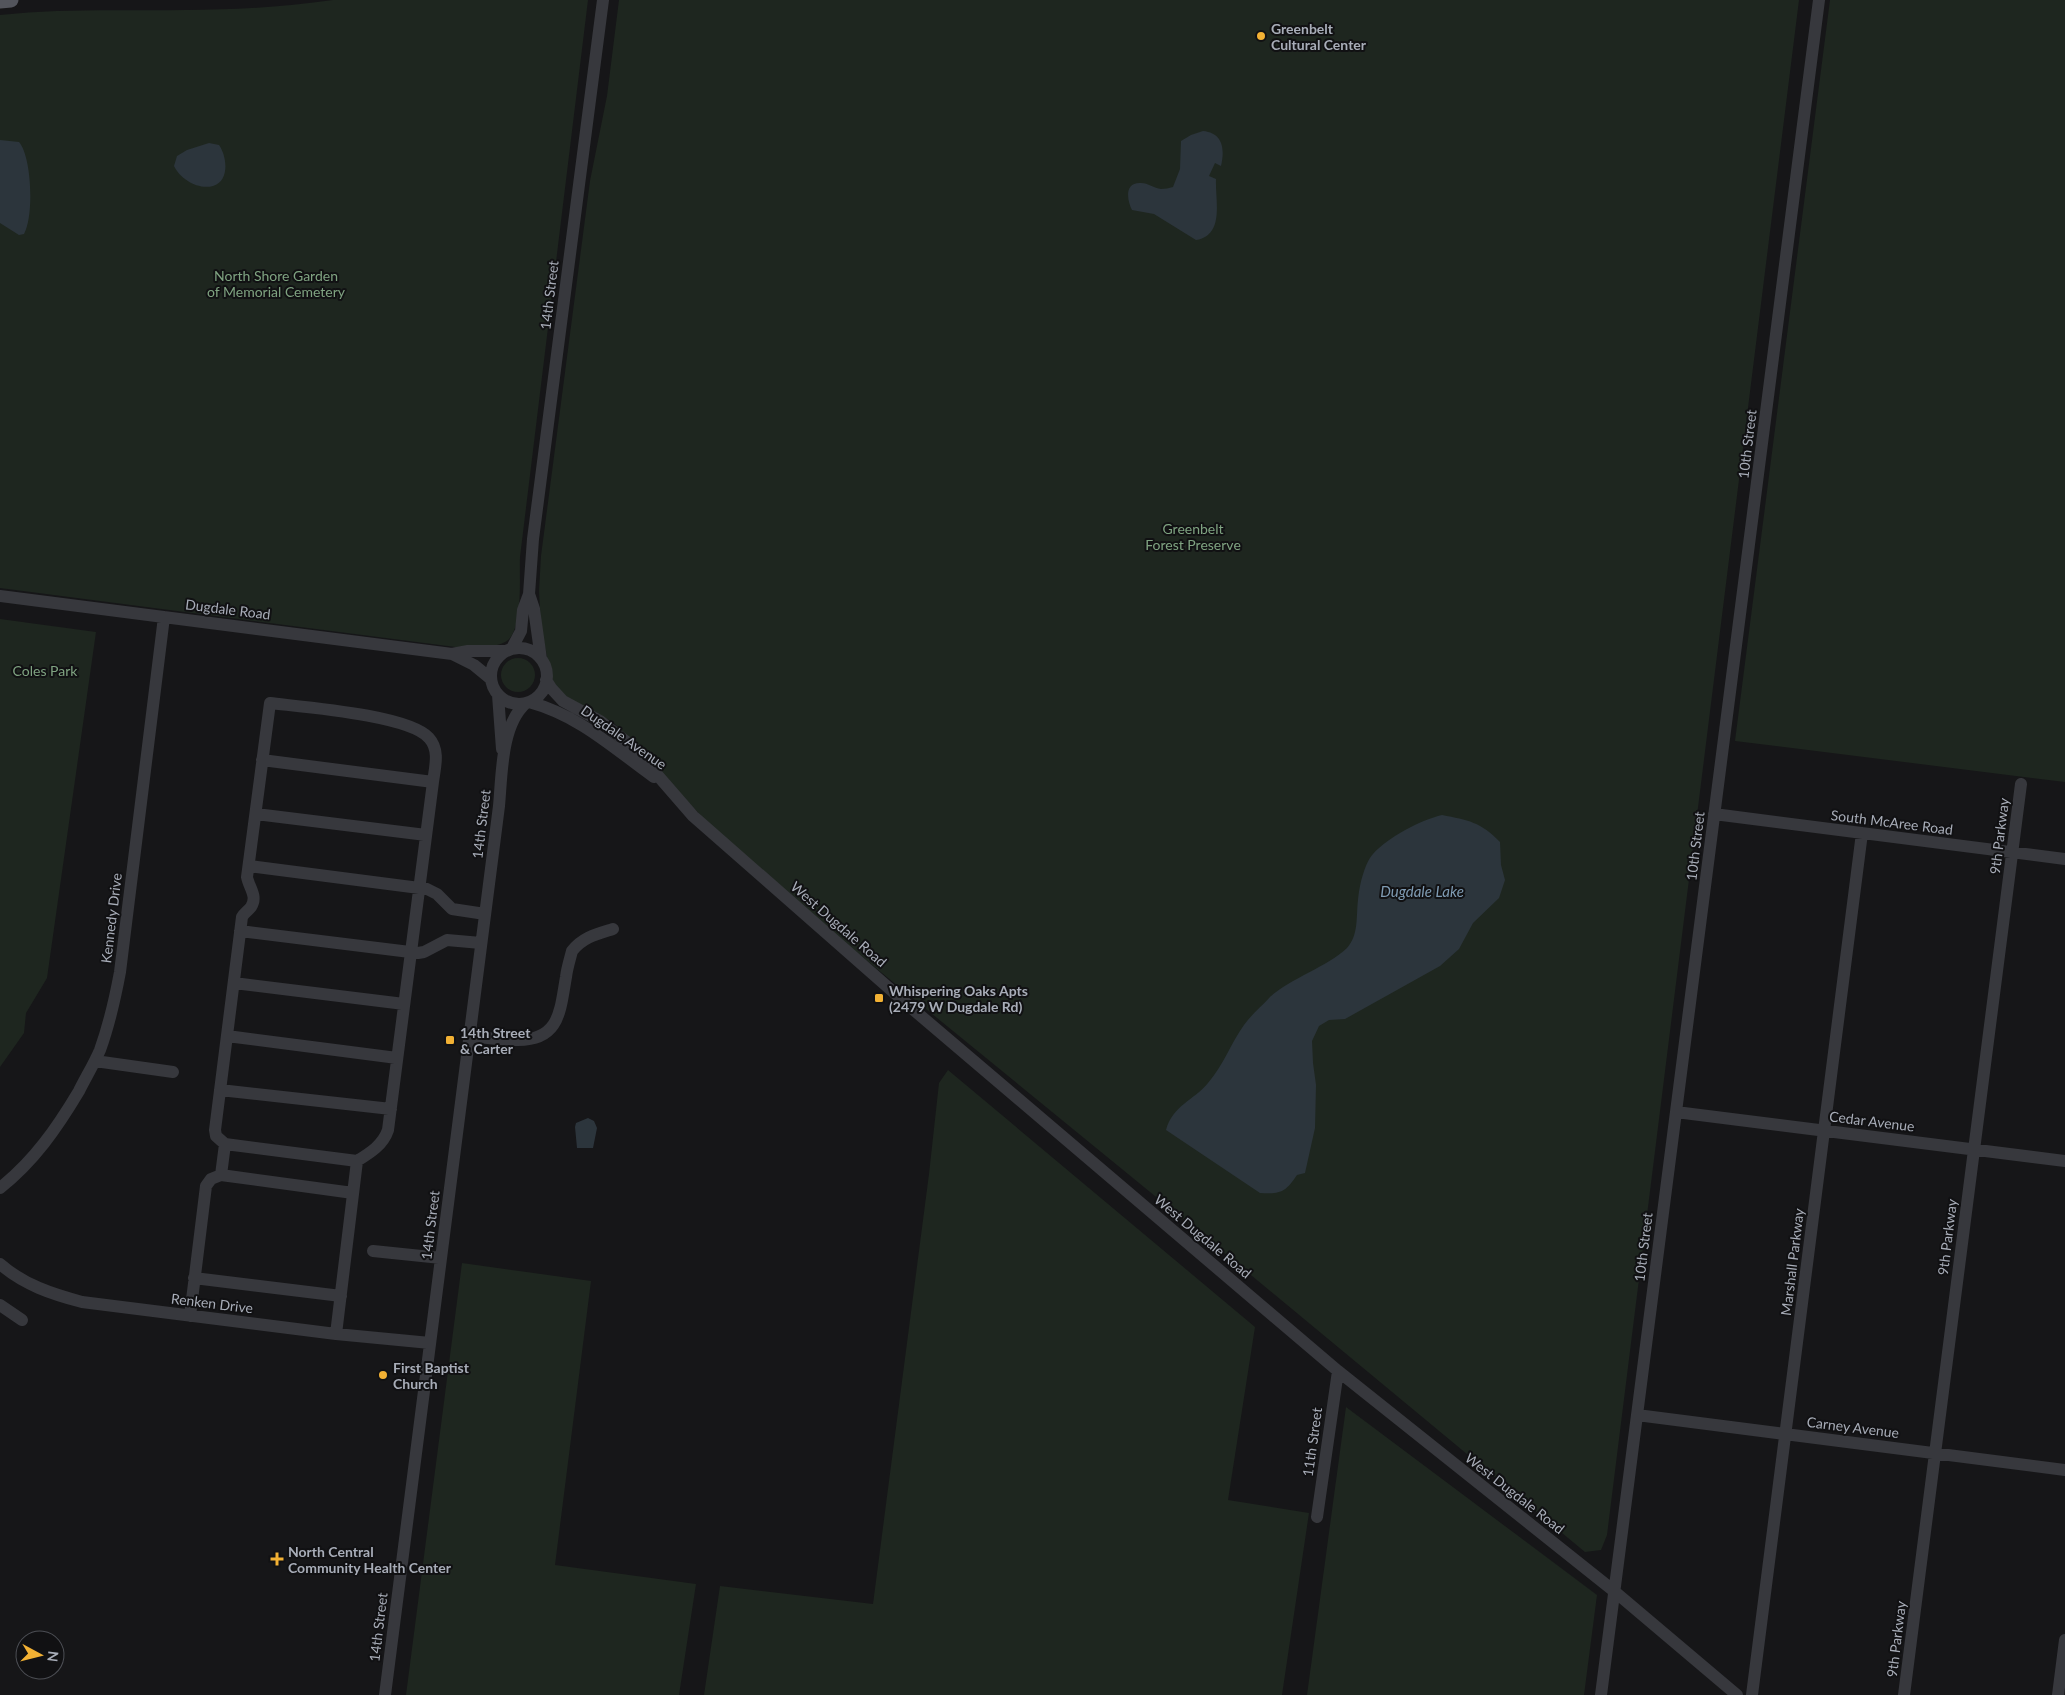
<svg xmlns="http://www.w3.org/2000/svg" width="2065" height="1695" font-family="Lato,sans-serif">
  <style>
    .green { fill: #1e261f }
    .water { fill: #2c353c }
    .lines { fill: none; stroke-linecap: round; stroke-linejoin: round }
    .minor { stroke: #37383d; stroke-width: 12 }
    .major { stroke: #53555c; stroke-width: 15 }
    .poi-dot { fill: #f2b134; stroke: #111113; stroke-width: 2 }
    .labels { text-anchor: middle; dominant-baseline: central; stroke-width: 4; stroke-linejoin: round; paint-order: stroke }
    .poi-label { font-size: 14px; font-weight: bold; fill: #a8adb8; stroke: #111113; text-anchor: start }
    .park-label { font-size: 14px; fill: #7fa381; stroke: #111113 }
    .street-label { font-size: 14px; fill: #a8adb8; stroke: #111113 }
    .water-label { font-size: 15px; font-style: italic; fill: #7f9bb3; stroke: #111113 }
  </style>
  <rect width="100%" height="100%" fill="#161618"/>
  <path class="green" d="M 333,0 L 588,0 L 520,557 C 519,576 524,633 505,642 C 495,647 482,647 471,649 L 0,588 L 0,15 C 62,8 124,11 186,10 C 235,10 285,7 333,0 Z
    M 619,0 L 1799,0 L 1607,1535 L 1601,1550 L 1585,1552 L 1199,1232 L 740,857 L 613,722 L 568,699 L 558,691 L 551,676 L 541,627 L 539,591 L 541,556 L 590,181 L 607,96 Z
    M 1830,0 L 2065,0 L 2065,782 L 1735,741 Z
    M 0,619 L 96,632 L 47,978 L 26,1013 L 24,1033 L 0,1067 Z
    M501 675a17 17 0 1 1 34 0a17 17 0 1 1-34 0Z
    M 948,1070 L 1255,1327 L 1228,1500 L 1309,1513 L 1282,1695 L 704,1695 L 720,1586 L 873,1604 L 929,1174 L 939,1083 Z
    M 462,1263 L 591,1281 L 555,1565 L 696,1584 L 679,1695 L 406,1695 Z
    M 1346,1407 L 1597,1595 L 1584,1695 L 1307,1695 Z"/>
  <path class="water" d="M 1203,131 C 1223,133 1225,149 1221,166 L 1215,163 L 1209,176 L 1216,179 C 1215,201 1225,235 1196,240 L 1154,214 L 1132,210 C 1127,200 1124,182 1141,183 C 1148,183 1154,188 1161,189 C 1165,189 1169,188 1173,187 L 1180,169 L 1181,141 L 1191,135 Z
    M 0,140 L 19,142 C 32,157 34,217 24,234 L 19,235 L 0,223 Z
    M 209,143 L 219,145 C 227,156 230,181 213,186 C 198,190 180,179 174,166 L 177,156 L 187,150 Z
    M 1442,815 C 1468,820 1481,822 1500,842 L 1501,865 L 1505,880 L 1499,898 L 1473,923 L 1459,949 L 1440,966 L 1345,1019 L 1329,1020 L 1319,1026 L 1312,1041 L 1313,1063 L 1316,1085 L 1315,1128 L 1305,1173 L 1297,1175 C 1285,1193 1280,1194 1260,1193 L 1166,1130 C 1173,1105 1193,1101 1208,1083 C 1223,1066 1231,1043 1244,1025 C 1251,1015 1262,1006 1270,997 C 1291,978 1327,967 1347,948 C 1359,935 1356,916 1358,900 C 1359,887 1364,864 1373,854 C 1388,837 1421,820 1442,815 Z
    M 588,1118 L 594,1121 L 597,1128 L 593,1148 L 577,1148 L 575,1127 L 576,1123 Z"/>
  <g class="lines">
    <path class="minor" d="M 529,594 L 534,609 L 541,659
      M 0,596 L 452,654 L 468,651 L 506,651
      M 512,648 L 521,631 L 523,610 L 529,594 L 533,539 L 603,0
      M491 676a28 28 0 1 1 56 0a28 28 0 1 1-56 0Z
      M 452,654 L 474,665 L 491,679
      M 546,680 L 551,688 L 563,701 L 600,721 L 633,747 L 693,816 L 915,1011 L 1338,1371 L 1614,1591 L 1737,1695
      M 498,695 L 502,749
      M 529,702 C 580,716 612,747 654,777
      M 270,703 C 303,707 409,715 429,738 C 440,750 435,767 433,782 L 388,1130 C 383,1145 370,1153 357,1161 L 225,1144 L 216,1136 L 215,1130 L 242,917 C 244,913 248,911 251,907 C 258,896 249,888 247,877 Z
      M 262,760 L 433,782
      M 256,814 L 426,835
      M 1714,814 L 2065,859
      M 249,866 L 427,889 L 437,894 L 452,909 L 485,914
      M 240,931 L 418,953 L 424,952 L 447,940 L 481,943
      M 234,983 L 404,1004
      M 227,1036 L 397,1058
      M 469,1037 C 485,1037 500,1040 516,1040 C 560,1041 560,1011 566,977 C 567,968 570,959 572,951 C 583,937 597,934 613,929
      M 95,1061 L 173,1072
      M 220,1090 L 391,1109
      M 1676,1112 L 2065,1161
      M 221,1175 L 353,1193
      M 0,1188 C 34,1161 57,1128 79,1091 C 86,1077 94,1064 100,1050 C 109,1025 115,999 120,972 L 164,617
      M 373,1251 L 441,1258
      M 0,1264 C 24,1285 52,1294 82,1302 L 336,1334 L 430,1343
      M 194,1278 L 341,1296
      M 0,1305 L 22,1320
      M 190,1316 L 206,1186 L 211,1179 L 221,1175 L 225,1144
      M 336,1334 L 357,1161
      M 1637,1415 L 2065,1470
      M 1317,1517 L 1338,1371
      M 385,1695 L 499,806 C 502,774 501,725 526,703
      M 1601,1695 L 1819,0
      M 1752,1695 L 1862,833
      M 1904,1695 L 2021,784
      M 2058,1695 L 2065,1640"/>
    <path class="major" d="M 0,1 L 11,0"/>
  </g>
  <g class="poi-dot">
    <circle cx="1261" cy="36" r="5"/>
    <rect x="874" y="993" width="10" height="10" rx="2.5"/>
    <rect x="445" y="1035" width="10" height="10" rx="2.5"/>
    <circle cx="383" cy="1375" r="5"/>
    <path d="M274.5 1551.5h5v5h5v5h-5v5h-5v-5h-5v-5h5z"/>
  </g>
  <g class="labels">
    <g class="poi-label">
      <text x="1271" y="28">Greenbelt<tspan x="1271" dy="16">Cultural Center</tspan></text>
      <text x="889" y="990">Whispering Oaks Apts<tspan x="889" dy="16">(2479 W Dugdale Rd)</tspan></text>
      <text x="460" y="1032">14th Street<tspan x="460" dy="16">&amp; Carter</tspan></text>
      <text x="393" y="1367">First Baptist<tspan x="393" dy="16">Church</tspan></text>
      <text x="288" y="1551">North Central<tspan x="288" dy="16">Community Health Center</tspan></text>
    </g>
    <g class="park-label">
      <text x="276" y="275">North Shore Garden<tspan x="276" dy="16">of Memorial Cemetery</tspan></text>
      <text x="1193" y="528">Greenbelt<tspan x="1193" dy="16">Forest Preserve</tspan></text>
      <text x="45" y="670">Coles Park</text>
    </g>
    <g class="street-label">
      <text transform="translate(549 295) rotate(-83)">14th Street</text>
      <text transform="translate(1747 444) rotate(-83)">10th Street</text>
      <text transform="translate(228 609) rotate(7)">Dugdale Road</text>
      <text transform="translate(624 737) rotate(35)">Dugdale Avenue</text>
      <text transform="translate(1892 822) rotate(7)">South McAree Road</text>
      <text transform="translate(481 824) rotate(-83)">14th Street</text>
      <text transform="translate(1999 836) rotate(-83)">9th Parkway</text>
      <text transform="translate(1695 846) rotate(-83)">10th Street</text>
      <text transform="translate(111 918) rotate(-83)">Kennedy Drive</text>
      <text transform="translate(839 924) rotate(41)">West Dugdale Road</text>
      <text transform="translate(1872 1121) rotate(7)">Cedar Avenue</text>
      <text transform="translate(430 1225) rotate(-83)">14th Street</text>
      <text transform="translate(1203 1236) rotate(40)">West Dugdale Road</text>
      <text transform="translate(1947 1237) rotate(-83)">9th Parkway</text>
      <text transform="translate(1643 1247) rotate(-83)">10th Street</text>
      <text transform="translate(1792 1262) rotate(-83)">Marshall Parkway</text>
      <text transform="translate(212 1303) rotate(7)">Renken Drive</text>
      <text transform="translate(1853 1427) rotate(7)">Carney Avenue</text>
      <text transform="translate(1312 1442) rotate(-82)">11th Street</text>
      <text transform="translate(1515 1493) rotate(38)">West Dugdale Road</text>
      <text transform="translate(378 1627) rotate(-83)">14th Street</text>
      <text transform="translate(1896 1639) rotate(-83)">9th Parkway</text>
    </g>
    <g class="water-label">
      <text x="1422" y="891">Dugdale Lake</text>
    </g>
  </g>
  <g transform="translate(40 1655) rotate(97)"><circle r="24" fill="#111113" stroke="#4d4f55"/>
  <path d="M0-4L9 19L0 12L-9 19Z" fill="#f2b134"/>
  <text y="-8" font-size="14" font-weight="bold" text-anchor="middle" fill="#a8adb8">N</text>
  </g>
</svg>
